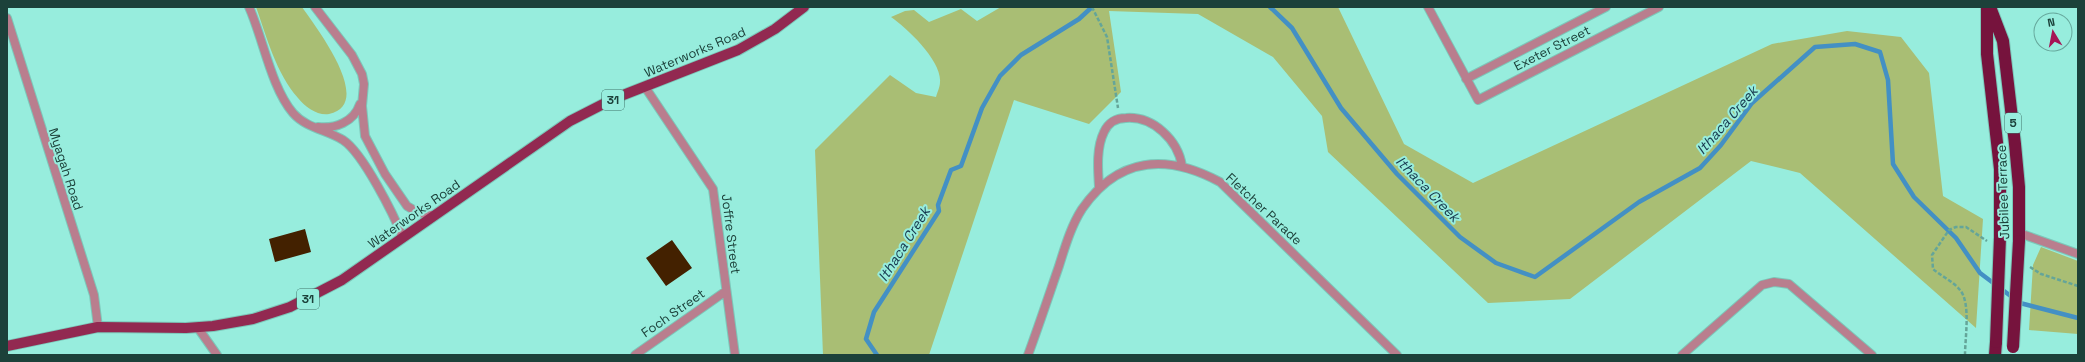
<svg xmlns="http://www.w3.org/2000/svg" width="2085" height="362" font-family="'Space Grotesk',sans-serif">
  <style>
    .green { fill: #a9be74 }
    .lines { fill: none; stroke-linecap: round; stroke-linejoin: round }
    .stream { stroke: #4390c4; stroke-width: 4.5 }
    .building { fill: #432100 }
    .street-casing { stroke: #7cc7b9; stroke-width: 10 }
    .primary-casing { stroke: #7cc7b9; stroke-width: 12 }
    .highway-casing { stroke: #7cc7b9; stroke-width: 14 }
    .path { stroke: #64a599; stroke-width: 2.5; stroke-dasharray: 4 2; stroke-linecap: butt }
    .street { stroke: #b97e8e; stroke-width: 8 }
    .primary { stroke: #922951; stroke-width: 10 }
    .highway { stroke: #76133d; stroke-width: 12 }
    .highway-bridge-casing { stroke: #7cc7b9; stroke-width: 14; stroke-linecap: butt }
    .highway-bridge { stroke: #76133d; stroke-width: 12 }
    .labels { text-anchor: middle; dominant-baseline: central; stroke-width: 4; stroke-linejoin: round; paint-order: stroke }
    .shield { fill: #97eddd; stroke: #41756b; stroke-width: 1 }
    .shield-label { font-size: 12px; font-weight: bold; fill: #1c413a }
    .street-label { font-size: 13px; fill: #1c413a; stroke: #97eddd }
    .water-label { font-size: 14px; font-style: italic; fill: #16374e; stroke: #97eddd }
  </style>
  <rect width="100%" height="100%" fill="#97eddd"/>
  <path class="green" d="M 256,7 L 302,7 C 315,26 376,104 329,114 C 318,116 305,107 298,98 C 276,73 267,38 256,7 Z
    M 1001,7 L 1338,7 L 1404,144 L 1473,183 L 1772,44 L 1847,31 L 1901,37 L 1929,73 L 1943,196 L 1983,219 L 1976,328 L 1800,173 L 1751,161 L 1570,299 L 1488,303 L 1328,152 L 1322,116 L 1273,57 L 1198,14 L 1109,11 L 1121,92 L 1089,124 L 1014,100 L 929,355 L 823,355 L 815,150 L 890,75 L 916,93 L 936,97 C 937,93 940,87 940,82 C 942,61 907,28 891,17 L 905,11 L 914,10 L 929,22 L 961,9 L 977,21 Z
    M 2041,247 L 2078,261 L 2078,334 L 2029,330 L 2033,265 Z"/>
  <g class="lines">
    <path class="stream" d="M 1270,7 L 1292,28 L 1341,108 L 1397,174 L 1460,237 L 1496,263 L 1535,277 L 1639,202 L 1700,168 L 1721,145 L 1752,103 L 1815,47 L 1855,44 L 1880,52 L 1888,80 L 1893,164 L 1914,197 L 1956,238 L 1980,273 L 2020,303 L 2078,318
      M 877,355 L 866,339 L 874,312 L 939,211 L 938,205 L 951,170 L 961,166 L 982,108 L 1000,76 L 1021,55 L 1079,19 L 1092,7"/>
  </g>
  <path class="building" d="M 305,229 L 311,252 L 275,262 L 269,239 Z
    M 672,240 L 692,268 L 666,286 L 646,258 Z"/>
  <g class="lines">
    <defs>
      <path id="street" d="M 249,7 C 263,38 271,87 293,113 C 306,128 327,130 343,140 C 363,153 394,215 403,238
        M 315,7 L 352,55 L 362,74 L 364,84 L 362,106 L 365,136 L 385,174 L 407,206 L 417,212 L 434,216
        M 1428,7 L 1478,100 L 1659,7
        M 7,18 L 94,295 L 98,327
        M 1466,79 L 1606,7
        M 645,87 L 713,189 L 735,355
        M 318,127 C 335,129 354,122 360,104
        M 1099,187 C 1098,170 1096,148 1104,132 C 1108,123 1116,118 1126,118 C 1153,116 1178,140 1182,166
        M 2019,233 L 2078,254
        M 198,328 L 217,355
        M 635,355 L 726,291
        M 1028,355 C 1039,325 1049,295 1059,266 C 1065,247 1071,226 1082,209 C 1118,157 1166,153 1220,182 L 1397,355
        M 1682,355 L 1762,285 L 1774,282 L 1789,284 L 1872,355"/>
      <path id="primary" d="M 7,346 L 98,327 L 186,328 L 213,326 L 253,319 L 290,307 L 342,280 L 570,121 L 613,99 L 738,50 L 775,29 L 804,7"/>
      <path id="highway" d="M 1987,7 L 1987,54 L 2000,169 L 2000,237
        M 1990,7 L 2003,41 L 2015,144 L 2019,187 L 2019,241
        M 1995,355 L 1996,342"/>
    </defs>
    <use href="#street" class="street-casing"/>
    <use href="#primary" class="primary-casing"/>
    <use href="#highway" class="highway-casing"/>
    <path class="path" d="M 1092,7 L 1107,37 L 1118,108
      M 2030,267 L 2041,274 L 2078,286
      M 1965,355 C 1965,338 1971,303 1960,290 C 1954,282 1941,276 1933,269 L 1932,255 L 1949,230 L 1956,227 L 1966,227 L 1987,241"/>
    <use href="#street" class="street"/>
    <use href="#primary" class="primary"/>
    <use href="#highway" class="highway"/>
    <defs>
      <path id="highway-bridge" d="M 1996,342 L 2000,237
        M 2013,347 L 2019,241"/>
    </defs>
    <use href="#highway-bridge" class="highway-bridge-casing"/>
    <use href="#highway-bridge" class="highway-bridge"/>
  </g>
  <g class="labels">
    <g class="shield">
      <rect x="602" y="90" width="22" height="20" rx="3"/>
      <rect x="2005" y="113" width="16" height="20" rx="3"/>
      <rect x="297" y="289" width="22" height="20" rx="3"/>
    </g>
    <g class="shield-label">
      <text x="613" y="100">31</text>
      <text x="2013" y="123">5</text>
      <text x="308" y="299">31</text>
    </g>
    <g class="street-label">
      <text transform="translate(1552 48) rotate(-27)">Exeter Street</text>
      <text transform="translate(695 52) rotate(-23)">Waterworks Road</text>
      <text transform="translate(66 169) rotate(72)">Myagah Road</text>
      <text transform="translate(2003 192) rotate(-92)">Jubilee Terrace</text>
      <text transform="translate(1264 209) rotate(43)">Fletcher Parade</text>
      <text transform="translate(414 214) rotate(-35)">Waterworks Road</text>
      <text transform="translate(731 234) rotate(83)">Joffre Street</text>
      <text transform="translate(673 313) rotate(-35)">Foch Street</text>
    </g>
    <g class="water-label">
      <text transform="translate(1727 120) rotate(-49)">Ithaca Creek</text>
      <text transform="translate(1428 189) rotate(46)">Ithaca Creek</text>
      <text transform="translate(904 244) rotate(-58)">Ithaca Creek</text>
    </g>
  </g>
  <rect width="2085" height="362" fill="none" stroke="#1c413a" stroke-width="16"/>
  <g transform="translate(2053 32) rotate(350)"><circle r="19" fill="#97eddd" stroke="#66a89c"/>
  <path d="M0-3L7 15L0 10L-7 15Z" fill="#a61556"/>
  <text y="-6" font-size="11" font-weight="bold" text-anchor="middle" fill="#1c413a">N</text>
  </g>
</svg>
